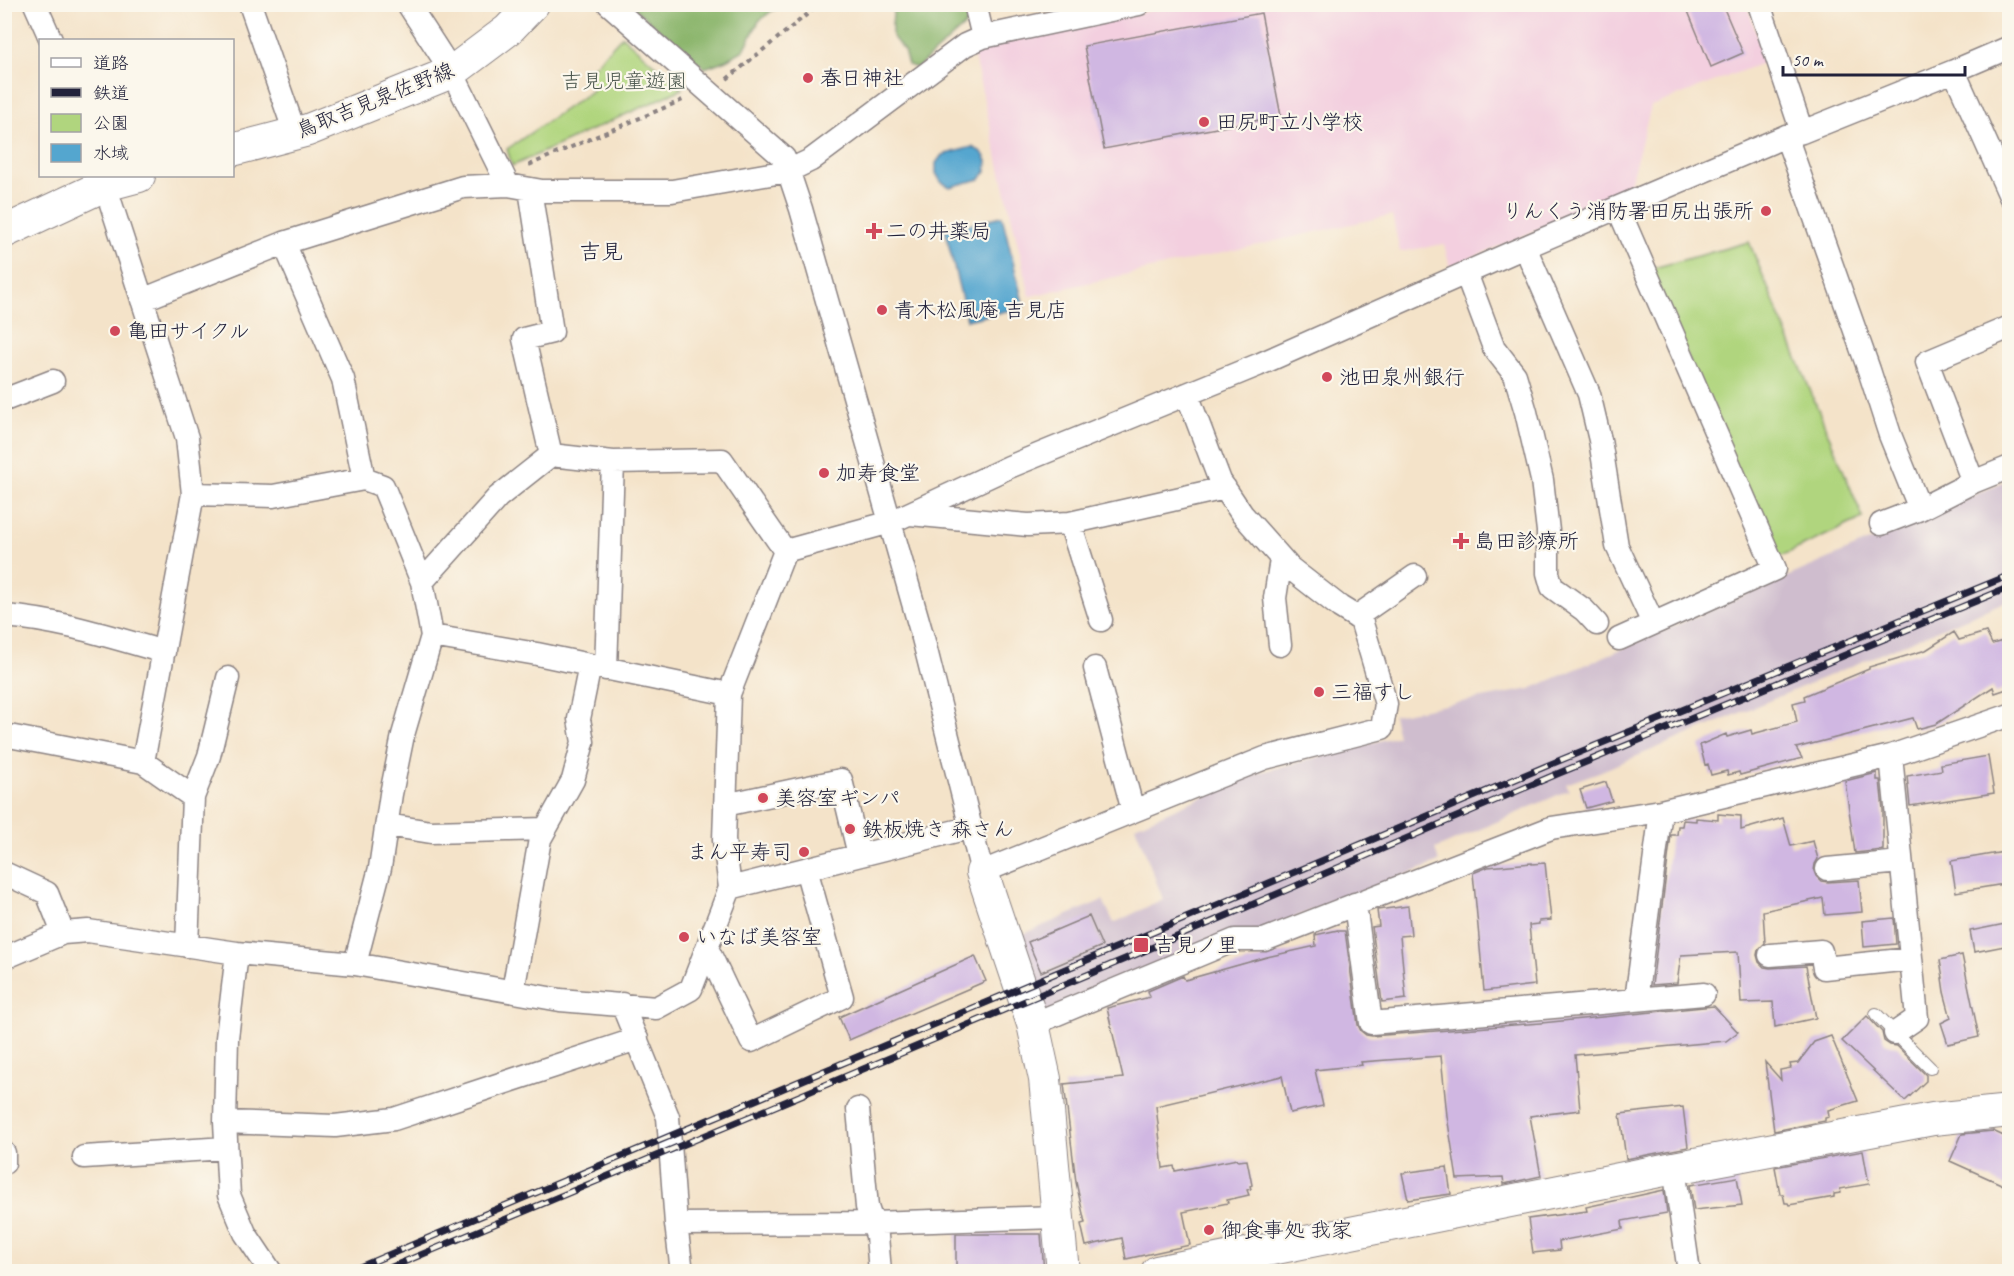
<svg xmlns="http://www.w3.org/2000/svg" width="2014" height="1276" font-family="Caveat,'Klee One',sans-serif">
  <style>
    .built { fill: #f3cfdf }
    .industrial { fill: #cfbdce }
    .green { fill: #b0d57e; stroke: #697c5c; stroke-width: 1.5 }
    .forest { fill: #8cb66d; stroke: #576c54; stroke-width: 1.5 }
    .water { fill: #54a6cf; stroke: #3b6485; stroke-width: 1.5 }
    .building { fill: #d0b7e2 }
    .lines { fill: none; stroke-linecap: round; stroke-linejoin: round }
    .lane-casing { stroke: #8b8282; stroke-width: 14 }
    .street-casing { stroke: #8b8282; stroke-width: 25 }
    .secondary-casing { stroke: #8b8282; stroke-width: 34 }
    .path { stroke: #8b8282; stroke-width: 4; stroke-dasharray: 4.5 4.5; stroke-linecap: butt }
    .lane { stroke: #fff; stroke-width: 12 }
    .street { stroke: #fff; stroke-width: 22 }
    .secondary { stroke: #fff; stroke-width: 32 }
    .rail-casing { stroke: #22223b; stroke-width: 7 }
    .rail { stroke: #fbf7ec; stroke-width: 4.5; stroke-dasharray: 14; stroke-linecap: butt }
    .poi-dot { fill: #d1495b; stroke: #fbf7ec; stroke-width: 2 }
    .labels { text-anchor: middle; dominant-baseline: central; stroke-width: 4.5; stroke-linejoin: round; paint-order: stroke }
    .poi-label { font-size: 21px; fill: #22223b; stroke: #fbf7ec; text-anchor: start }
    .park-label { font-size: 21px; fill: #4d584f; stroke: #fbf7ec }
    .street-label { font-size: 21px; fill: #22223b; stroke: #fbf7ec }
    .neighbourhood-label { font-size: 22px; fill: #22223b; stroke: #fbf7ec }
  </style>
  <rect width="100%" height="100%" fill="#fbf7ec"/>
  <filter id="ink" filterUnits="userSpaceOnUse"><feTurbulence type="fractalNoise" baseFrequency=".0167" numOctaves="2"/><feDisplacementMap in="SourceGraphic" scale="12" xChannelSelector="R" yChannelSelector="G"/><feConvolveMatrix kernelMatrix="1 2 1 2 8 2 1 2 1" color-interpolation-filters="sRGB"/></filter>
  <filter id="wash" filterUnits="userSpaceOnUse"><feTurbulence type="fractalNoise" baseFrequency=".008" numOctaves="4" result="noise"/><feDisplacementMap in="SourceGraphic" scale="24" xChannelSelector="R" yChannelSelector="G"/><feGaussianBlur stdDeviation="1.35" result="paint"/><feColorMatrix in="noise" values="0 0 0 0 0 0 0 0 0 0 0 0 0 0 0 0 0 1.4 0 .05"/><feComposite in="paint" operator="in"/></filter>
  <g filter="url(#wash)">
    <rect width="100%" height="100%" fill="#f4e3c9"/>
    <path class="built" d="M 1747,4 L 1765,62 L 1651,106 L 1628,191 L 1450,267 L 1444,244 L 1400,252 L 1392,215 L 1030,296 L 973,53 L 996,44 L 1178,5 Z"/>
    <path class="industrial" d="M 2009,480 L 2009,600 L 1599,772 L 1566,784 L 1569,790 L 1435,849 L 1439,862 L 1044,1014 L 1019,936 L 1103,900 L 1114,923 L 1163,899 L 1135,826 L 1258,773 L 1398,736 L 1393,715 L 1530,689 Z"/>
    <path class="green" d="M 622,36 L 682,89 L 512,166 L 507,149 L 593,90 L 584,77 Z
      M 1749,242 L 1863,518 L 1775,559 L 1650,269 Z"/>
    <path class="forest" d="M 639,4 L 786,4 L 786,5 L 773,10 L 759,21 L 744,50 L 726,60 L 705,68 L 634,8 Z
      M 894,4 L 964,5 L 969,22 L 917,68 L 908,65 L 904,51 L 892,36 L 892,25 Z"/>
    <path class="water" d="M 972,147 L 982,152 L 987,161 L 986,172 L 980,179 L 950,187 L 941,182 L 936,173 L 936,163 L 942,155 Z
      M 1002,216 L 1024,307 L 967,320 L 945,230 Z"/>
    <g id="blocks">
      <path class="building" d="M 1685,4 L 1722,4 L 1743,53 L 1711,67 Z
        M 1261,13 L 1281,116 L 1104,149 L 1084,46 Z
        M 1954,632 L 1959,640 L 1986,632 L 1992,644 L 2010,639 L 2010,688 L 1995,693 L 1993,687 L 1936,724 L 1917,729 L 1913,718 L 1796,748 L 1802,758 L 1740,775 L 1739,772 L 1728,775 L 1727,771 L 1711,775 L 1708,764 L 1705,765 L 1700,745 L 1726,734 L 1727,737 L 1751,730 L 1752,734 L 1797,722 L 1793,703 L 1805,700 L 1804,696 L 1869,669 L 1869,667 L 1926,650 Z
        M 1988,756 L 1994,793 L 1910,806 L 1907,776 L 1942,770 L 1941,764 Z
        M 1877,773 L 1877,780 L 1880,780 L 1883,810 L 1883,850 L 1855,853 L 1845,781 Z
        M 1606,782 L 1612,801 L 1586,808 L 1580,790 Z
        M 1718,814 L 1741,816 L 1741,830 L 1783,818 L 1791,846 L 1813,841 L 1818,859 L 1815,864 L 1814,871 L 1816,876 L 1821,881 L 1828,882 L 1859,880 L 1862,912 L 1825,915 L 1823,898 L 1763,911 L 1765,943 L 1758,950 L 1757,955 L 1759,962 L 1764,967 L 1770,968 L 1806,966 L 1816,1018 L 1775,1027 L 1773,1002 L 1741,1003 L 1738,952 L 1681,955 L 1677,983 L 1652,985 L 1671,835 L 1677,835 L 1678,826 L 1682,826 L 1683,820 L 1696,821 L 1696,818 L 1718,820 Z
        M 2010,851 L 2010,883 L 1956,892 L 1951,861 Z
        M 1532,863 L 1532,864 L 1545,863 L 1551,920 L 1539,921 L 1539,924 L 1529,925 L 1535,985 L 1484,991 L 1473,873 L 1488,867 Z
        M 1408,906 L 1411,935 L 1400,936 L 1406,999 L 1382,1002 L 1372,927 L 1379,926 L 1377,910 Z
        M 1089,916 L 1102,946 L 1041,972 L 1028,942 Z
        M 1894,918 L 1896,944 L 1864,947 L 1862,921 Z
        M 2010,923 L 2010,945 L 1974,952 L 1970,931 Z
        M 1338,930 L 1338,931 L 1345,931 L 1358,1025 L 1361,1031 L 1366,1035 L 1372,1036 L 1541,1023 L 1714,1006 L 1738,1032 L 1726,1041 L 1575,1055 L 1580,1110 L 1530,1116 L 1541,1176 L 1504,1184 L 1503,1177 L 1457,1179 L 1447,1116 L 1441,1056 L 1361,1062 L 1362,1065 L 1315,1070 L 1323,1106 L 1290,1113 L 1282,1076 L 1156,1106 L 1163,1168 L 1174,1166 L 1175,1171 L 1237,1159 L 1238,1161 L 1247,1160 L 1252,1185 L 1250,1186 L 1251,1189 L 1247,1190 L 1249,1195 L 1227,1200 L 1228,1203 L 1183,1212 L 1190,1245 L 1126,1259 L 1122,1238 L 1086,1246 L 1081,1224 L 1085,1223 L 1076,1182 L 1064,1084 L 1123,1078 L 1107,1008 L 1150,997 L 1148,991 L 1183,976 L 1185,980 L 1267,957 L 1316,946 L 1315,935 Z
        M 1962,955 L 1979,1037 L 1948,1044 L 1941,1023 L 1951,1018 L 1944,992 L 1942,978 L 1943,978 L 1940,960 Z
        M 975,956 L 986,981 L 849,1040 L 839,1017 Z
        M 1867,1016 L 1882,1032 L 1884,1041 L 1890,1045 L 1897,1046 L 1926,1075 L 1926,1081 L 1905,1101 L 1842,1041 Z
        M 1831,1036 L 1858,1101 L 1828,1110 L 1829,1117 L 1825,1118 L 1825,1121 L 1774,1131 L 1765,1062 L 1781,1080 L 1780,1070 L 1791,1068 L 1790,1064 L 1798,1063 L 1814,1042 Z
        M 1683,1107 L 1688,1147 L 1626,1159 L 1620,1114 Z
        M 1993,1131 L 2010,1139 L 2010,1188 L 1950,1161 L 1962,1134 Z
        M 1863,1151 L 1869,1184 L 1840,1189 L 1841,1193 L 1834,1194 L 1834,1197 L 1789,1205 L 1788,1203 L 1785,1203 L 1783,1194 L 1780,1194 L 1775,1167 Z
        M 1447,1167 L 1451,1194 L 1408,1200 L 1402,1173 Z
        M 1737,1177 L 1742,1205 L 1694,1210 L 1690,1185 Z
        M 1664,1190 L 1667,1213 L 1622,1221 L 1623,1229 L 1559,1241 L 1560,1250 L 1533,1253 L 1528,1219 L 1587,1211 L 1586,1207 Z
        M 956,1234 L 1041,1234 L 1044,1272 L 956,1272 Z"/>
    </g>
  </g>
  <g filter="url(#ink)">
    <use href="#blocks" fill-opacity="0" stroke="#8b8282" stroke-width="1.5"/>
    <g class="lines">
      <defs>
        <path id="lane" d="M 1876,1014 L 1930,1068"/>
        <path id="street" d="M 35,4 L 51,40
          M 250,4 L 295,133
          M 408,4 L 452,72 L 508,185
          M 609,4 L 784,158 L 801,209 L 923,638 L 982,872 L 1265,758 L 1382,728 L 1386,704 L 1361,620 L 1340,607 L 1290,568 L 1242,514 L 1220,481 L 1187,394
          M 975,4 L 983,37
          M 1759,4 L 1802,132
          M 1954,71 L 2010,196
          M 1786,136 L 1869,370 L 1890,435 L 1920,509
          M 102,176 L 187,438 L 193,494 L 143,762
          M 530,189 L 552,332 L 524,339 L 551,455
          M 1618,208 L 1775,569 L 1619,639
          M 284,243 L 343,379 L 364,479 L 383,486 L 422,582 L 432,636 L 403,735 L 391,794 L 380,868 L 355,964
          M 1525,247 L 1589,394 L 1600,440 L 1617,546 L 1653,623
          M 1466,273 L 1494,348 L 1515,375 L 1526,412 L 1542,480 L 1548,531 L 1548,573 L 1552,587 L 1584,610 L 1597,624
          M 142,300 L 284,243 L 463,187 L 508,185 L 542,191 L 672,191 L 788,171 L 811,160 L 965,45 L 983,37 L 1139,4
          M 4,400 L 53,381
          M 1973,482 L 2010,467
          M 193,494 L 273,496 L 364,479
          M 910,514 L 1028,525 L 1070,523 L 1225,488
          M 1070,523 L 1101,620
          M 1881,524 L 1920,509 L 1973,482 L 1927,362 L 2010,327
          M 785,551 L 891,522 L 1009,467 L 1258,365 L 1511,253 L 1786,136 L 1802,132 L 1954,71 L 2010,47
          M 422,582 L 498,497 L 551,455 L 613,462 L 722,460 L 785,551
          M 4,616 C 59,620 111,637 164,652
          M 1356,617 L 1415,576
          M 432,636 L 537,654 L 729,694
          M 1280,645 L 1275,598 L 1281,559
          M 1095,668 L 1133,811
          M 606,669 L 613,462
          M 4,735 L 143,762 L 193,797 L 187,946
          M 1891,756 L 1917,1018 L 1895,1033
          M 193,797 L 209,756 L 228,678
          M 725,805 L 841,780 L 859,855
          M 387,825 L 431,832 L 545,829
          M 1827,869 L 1901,862
          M 4,873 L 47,893 L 63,933
          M 730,888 L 972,827
          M 1355,904 L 1371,1023 L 1704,994
          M 707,948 L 751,1041 L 842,997 L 806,869
          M 237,953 L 227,1038 L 225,1122 L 229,1195 L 245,1233 L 271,1272
          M 1770,955 L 1821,951 L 1824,968 L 1911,959
          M 4,958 L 63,933 L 88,931 L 237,953 L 355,964 L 560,1000 L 656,1008 L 691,989 L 730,888 L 724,840 L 729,694 L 785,551
          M 513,991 L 540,839 L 573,780 L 583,742 L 579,719 L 590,665
          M 1636,1000 L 1661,811
          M 622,1004 L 668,1117 L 676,1224 L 682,1272
          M 1033,1024 L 1235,940 L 1264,940 L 1551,828 L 1661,811 L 1891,756 L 2010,715
          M 858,1109 L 867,1207 L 877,1236 L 880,1272
          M 225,1122 L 335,1126 L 394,1119 L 637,1039
          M 4,1153 L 4,1163
          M 84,1157 L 226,1148
          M 1674,1168 L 1689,1272
          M 676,1224 L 872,1223 L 1058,1217"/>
        <path id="secondary" d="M 232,150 L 308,130 L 452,72 L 508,30 L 533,4
          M 4,232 L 105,185 L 139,176
          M 982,872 L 1033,1024 L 1045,1079 L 1063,1272
          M 1157,1272 L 1674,1168 L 1933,1119 L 2010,1111"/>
      </defs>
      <use href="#lane" class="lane-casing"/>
      <use href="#street" class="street-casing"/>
      <use href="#secondary" class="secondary-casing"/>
      <path class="path" d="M 727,79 L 820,4
        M 529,165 L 685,99"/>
      <use href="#lane" class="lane"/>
      <use href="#street" class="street"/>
      <use href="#secondary" class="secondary"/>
      <defs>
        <path id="rail" d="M 348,1272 L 1551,764 L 2010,575
          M 380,1272 L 1144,951 L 1557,774 L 2010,587"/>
      </defs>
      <use href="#rail" class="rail-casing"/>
      <use href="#rail" class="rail"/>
    </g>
  </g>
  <g class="poi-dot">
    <circle cx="808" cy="78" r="6"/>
    <circle cx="1204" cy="122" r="6"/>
    <circle cx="1766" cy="211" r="6"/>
    <path d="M871 222h6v6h6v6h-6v6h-6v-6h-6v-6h6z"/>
    <circle cx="882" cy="310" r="6"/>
    <circle cx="115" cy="331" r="6"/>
    <circle cx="1327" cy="377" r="6"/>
    <circle cx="824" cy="473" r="6"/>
    <path d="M1458 532h6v6h6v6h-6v6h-6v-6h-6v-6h6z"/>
    <circle cx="1319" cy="692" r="6"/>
    <circle cx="763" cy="798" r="6"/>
    <circle cx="850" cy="829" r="6"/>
    <circle cx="804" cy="852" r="6"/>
    <circle cx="684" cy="937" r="6"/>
    <rect x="1133" y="937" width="16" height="16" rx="3"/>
    <circle cx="1209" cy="1230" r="6"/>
  </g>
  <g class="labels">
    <g class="poi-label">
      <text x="820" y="78">春日神社</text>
      <text x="1216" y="122">田尻町立小学校</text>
      <text x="1754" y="211" text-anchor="end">りんくう消防署田尻出張所</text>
      <text x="886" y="231">二の井薬局</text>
      <text x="894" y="310">青木松風庵 吉見店</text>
      <text x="127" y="331">亀田サイクル</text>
      <text x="1339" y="377">池田泉州銀行</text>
      <text x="836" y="473">加寿食堂</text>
      <text x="1474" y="541">島田診療所</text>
      <text x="1331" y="692">三福すし</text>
      <text x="775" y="798">美容室ギンパ</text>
      <text x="862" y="829">鉄板焼き 森さん</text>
      <text x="792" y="852" text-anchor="end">まん平寿司</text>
      <text x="696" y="937">いなば美容室</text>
      <text x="1154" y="945">吉見ノ里</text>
      <text x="1221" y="1230">御食事処 我家</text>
    </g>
    <g class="park-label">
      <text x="624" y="81">吉見児童遊園</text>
    </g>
    <g class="street-label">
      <text transform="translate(375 100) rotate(-22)">鳥取吉見泉佐野線</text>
    </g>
    <g class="neighbourhood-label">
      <text x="601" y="252">吉見</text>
    </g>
  </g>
  <rect width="2014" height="1276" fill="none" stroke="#fbf7ec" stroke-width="24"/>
  <rect x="39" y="39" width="195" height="138" fill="#fbf7ec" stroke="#a4a2a5" stroke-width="1.5"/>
  <rect x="51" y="58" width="30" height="9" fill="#ffffff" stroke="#a4a2a5" stroke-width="1.5"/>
  <text x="93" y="69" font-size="18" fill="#22223b">道路</text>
  <rect x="51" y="88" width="30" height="9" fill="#22223b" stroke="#a4a2a5" stroke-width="1.5"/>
  <text x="93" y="99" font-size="18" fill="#22223b">鉄道</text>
  <rect x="51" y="114" width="30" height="18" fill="#b0d57e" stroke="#a4a2a5" stroke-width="1.5"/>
  <text x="93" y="129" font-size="18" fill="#22223b">公園</text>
  <rect x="51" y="144" width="30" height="18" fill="#54a6cf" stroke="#a4a2a5" stroke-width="1.5"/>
  <text x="93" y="159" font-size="18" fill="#22223b">水域</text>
  <path d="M1783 66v9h182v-9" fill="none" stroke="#22223b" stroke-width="3"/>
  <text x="1792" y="66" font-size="18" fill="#22223b" stroke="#fbf7ec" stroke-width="4.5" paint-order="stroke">50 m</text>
</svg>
